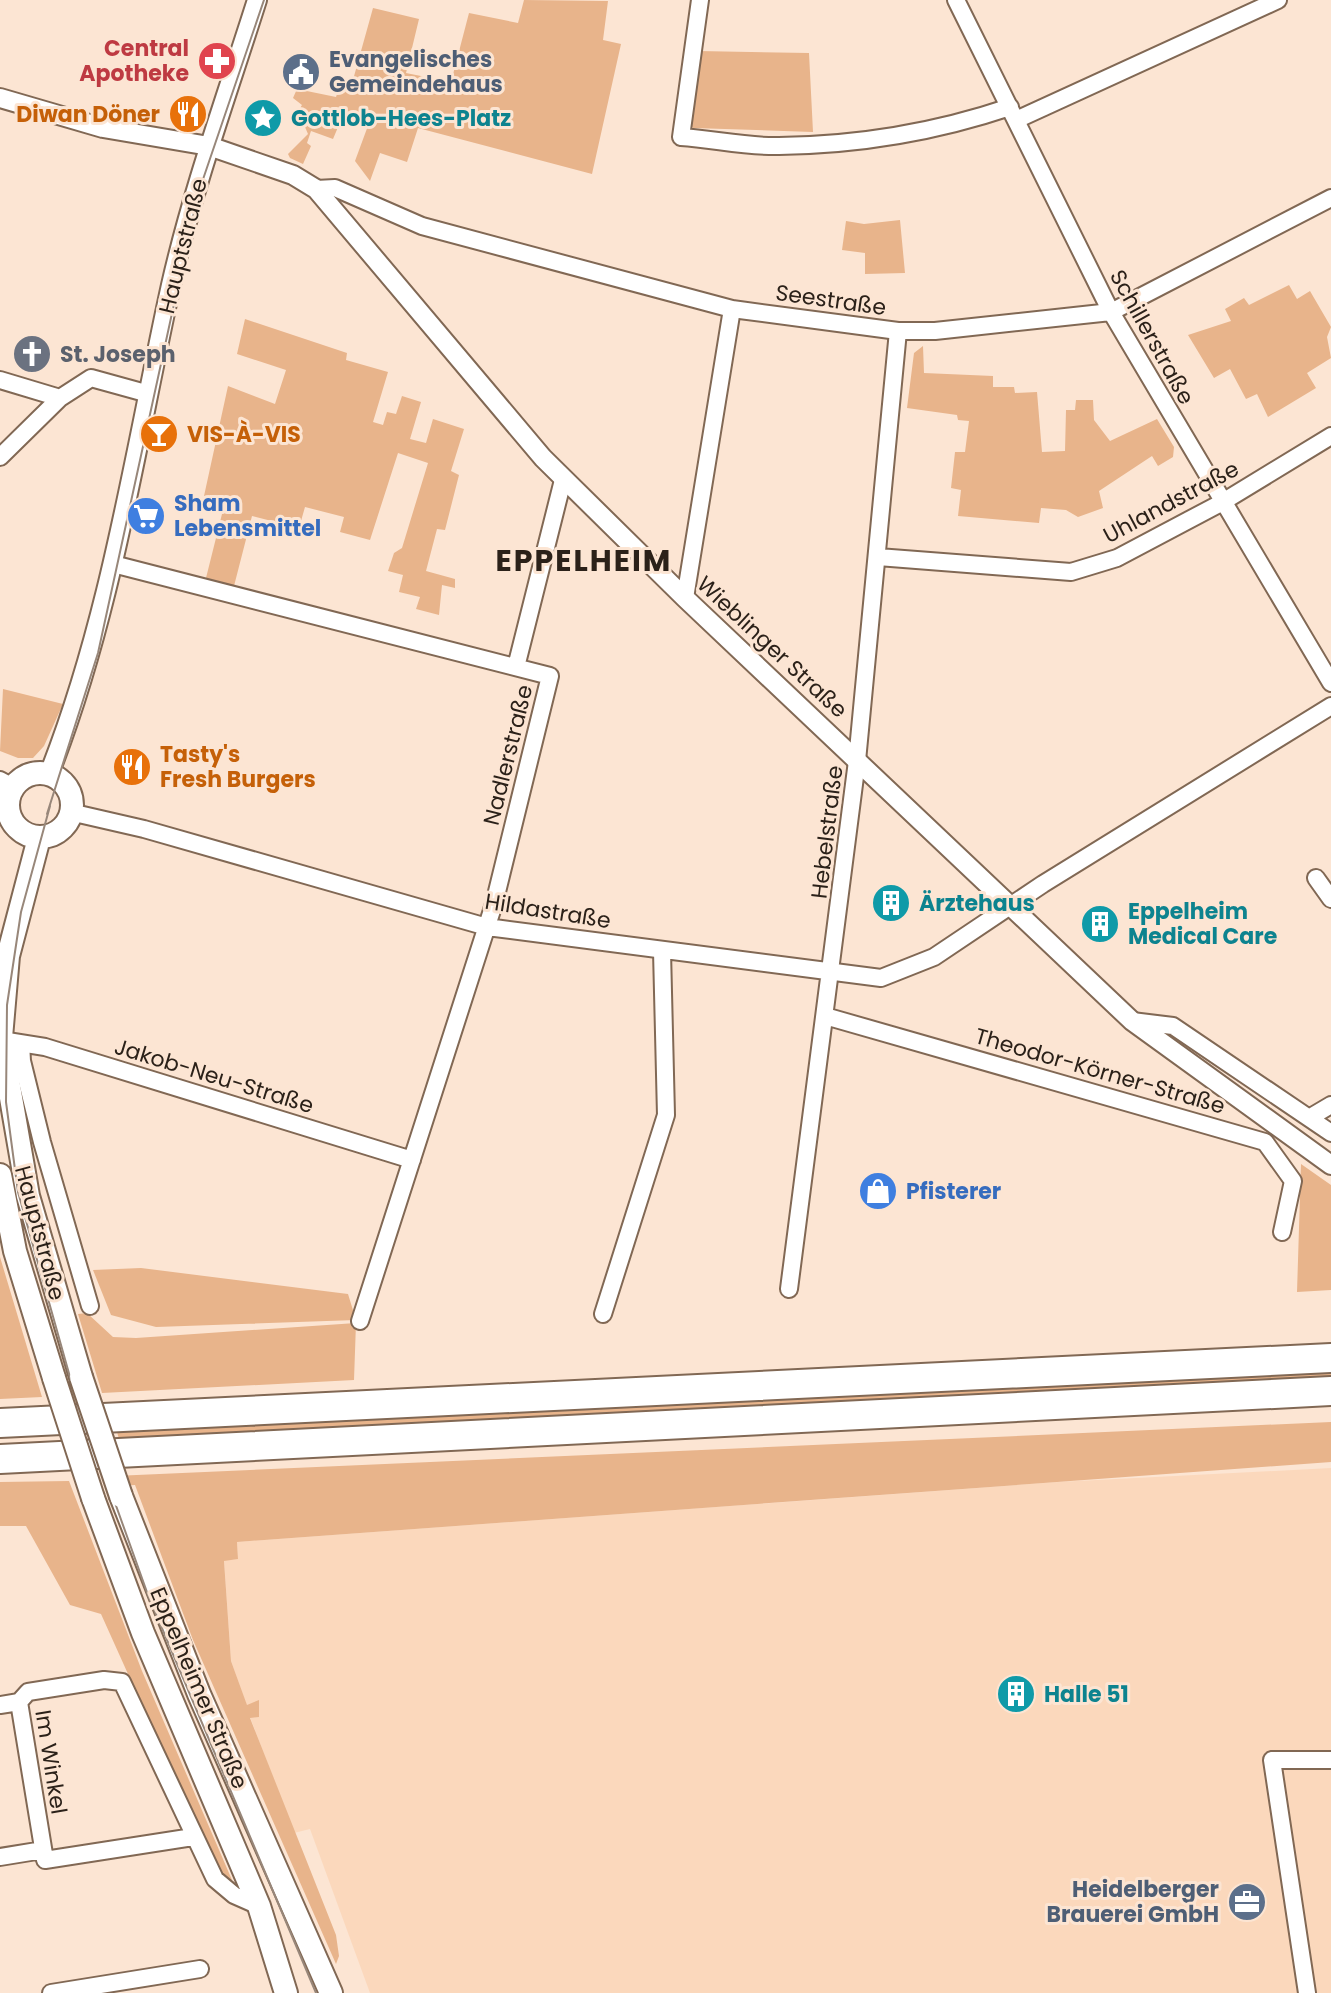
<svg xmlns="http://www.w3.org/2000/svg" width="1331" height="1993" font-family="Poppins,sans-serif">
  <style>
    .built { fill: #fbd8bc }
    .green { fill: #e8b48b }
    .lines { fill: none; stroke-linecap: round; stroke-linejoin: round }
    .minor-casing { stroke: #816854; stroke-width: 20 }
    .tertiary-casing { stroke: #816854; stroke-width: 22 }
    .secondary-casing { stroke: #816854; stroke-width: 26 }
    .motorway-casing { stroke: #816854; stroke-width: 32 }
    .minor { stroke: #fff; stroke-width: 16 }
    .tertiary { stroke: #fff; stroke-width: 18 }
    .secondary { stroke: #fff; stroke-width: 22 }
    .motorway { stroke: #fff; stroke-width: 28 }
    .tram { stroke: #98877a; stroke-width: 2 }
    .secondary-bridge-casing { stroke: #816854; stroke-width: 26; stroke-linecap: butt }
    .secondary-bridge { stroke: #fff; stroke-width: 22 }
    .labels { text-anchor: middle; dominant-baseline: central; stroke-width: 6; stroke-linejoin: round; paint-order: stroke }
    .health-label { font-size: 22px; font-weight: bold; fill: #be3a42; stroke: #fce5d3; text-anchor: end }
    .service-label { font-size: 22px; font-weight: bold; fill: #4e5e75; stroke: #fce5d3; text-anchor: start }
    .food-label { font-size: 22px; font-weight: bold; fill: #c56008; stroke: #fce5d3; text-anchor: start }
    .culture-label { font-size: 22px; font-weight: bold; fill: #0d838f; stroke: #fce5d3; text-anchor: start }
    .street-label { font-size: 22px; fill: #2b2119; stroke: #fce5d3 }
    .worship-label { font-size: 22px; font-weight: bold; fill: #5b616d; stroke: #fce5d3; text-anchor: start }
    .shop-label { font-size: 22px; font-weight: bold; fill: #366cbe; stroke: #fce5d3; text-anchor: start }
    .district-label { font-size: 30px; font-weight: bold; letter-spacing: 2px; fill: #2b2119; stroke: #fce5d3 }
  </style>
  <rect width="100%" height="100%" fill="#fce5d3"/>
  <path class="built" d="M 1331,1468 L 1331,1993 L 370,1993 L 310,1829 L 294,1833 L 250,1717 L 258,1701 L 247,1706 L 231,1661 L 224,1560 L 238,1559 L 237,1542 L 1058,1482 Z"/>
  <path class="green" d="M 524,0 L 608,1 L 603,40 L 621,44 L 592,174 L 418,128 L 407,162 L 380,153 L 370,181 L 355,161 L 369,123 L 344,113 L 333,139 L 311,131 L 307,143 L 311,146 L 303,164 L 290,158 L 288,154 L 308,134 L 305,127 L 296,123 L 295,116 L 302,105 L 293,98 L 297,89 L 336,97 L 340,85 L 351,87 L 373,8 L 419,19 L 406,73 L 451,82 L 469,13 L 518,23 Z
    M 698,51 L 809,53 L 813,132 L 693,128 L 689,124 Z
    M 900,220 L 905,273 L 865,274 L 865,253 L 842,250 L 846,221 L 864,224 Z
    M 1289,285 L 1297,299 L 1310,291 L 1331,327 L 1327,337 L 1331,358 L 1307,373 L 1316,388 L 1268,417 L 1257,394 L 1246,399 L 1230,369 L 1214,378 L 1188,335 L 1231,321 L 1225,309 L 1244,298 L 1249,305 Z
    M 245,319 L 347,353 L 346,360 L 388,372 L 373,422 L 383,425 L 387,412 L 396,414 L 402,396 L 421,402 L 410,439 L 426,443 L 433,419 L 464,429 L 451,471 L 459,475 L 445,530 L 437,529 L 426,571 L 455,579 L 455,588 L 442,585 L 439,615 L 416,609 L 420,597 L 399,592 L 403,575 L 388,571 L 394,553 L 402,548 L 428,463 L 398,453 L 370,540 L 340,532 L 344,517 L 305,507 L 299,528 L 252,516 L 234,586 L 206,578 L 225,502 L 204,496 L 228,386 L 275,404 L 286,370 L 237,354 Z
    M 923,346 L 924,373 L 993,376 L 993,387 L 1014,387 L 1015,393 L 1037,392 L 1042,452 L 1065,451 L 1066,410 L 1075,410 L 1076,400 L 1093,400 L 1094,420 L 1110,441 L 1157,419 L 1174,447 L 1173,457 L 1158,466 L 1152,456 L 1099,491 L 1103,508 L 1078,517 L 1066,510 L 1041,508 L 1039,523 L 958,516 L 961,490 L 951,488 L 955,452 L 965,452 L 969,421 L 958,420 L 957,415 L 907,408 L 914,353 Z
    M 3,689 L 63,704 L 44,746 L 33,758 L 18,758 L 0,751 Z
    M 1301,1164 L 1331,1185 L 1331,1290 L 1297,1292 Z
    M 0,1257 L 42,1397 L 0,1399 Z
    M 141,1268 L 348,1294 L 356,1320 L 156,1327 L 111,1315 L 93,1270 Z
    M 87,1313 L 113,1337 L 136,1338 L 356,1323 L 354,1380 L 102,1393 L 78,1314 Z
    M 1331,1371 L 1331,1378 L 119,1439 L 117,1432 Z
    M 1331,1422 L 1331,1462 L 237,1542 L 238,1559 L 224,1561 L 231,1661 L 247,1705 L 259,1700 L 259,1717 L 250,1718 L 336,1935 L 339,1956 L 336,1964 L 193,1640 L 135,1485 L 117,1486 L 114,1476 Z
    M 69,1481 L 142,1671 L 232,1880 L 225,1881 L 196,1825 L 101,1614 L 70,1605 L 26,1526 L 0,1526 L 0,1482 Z"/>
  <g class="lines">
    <defs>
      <path id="minor" d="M 700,0 L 681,137 C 713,139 747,147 779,146 C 858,145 936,132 1010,107
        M 956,0 L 1111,312 L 1331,683
        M 1016,120 L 1278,0
        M 316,189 L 335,188 L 422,226 L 732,309 L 898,331 L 935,331 L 1111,312 L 1331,198
        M 0,380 L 60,398
        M 0,457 L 60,398 L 91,378 L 149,394
        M 878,557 L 1071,572 L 1117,558 L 1221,503 L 1331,436
        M 113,564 L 550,676 L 494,904 L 360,1321
        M 685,598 L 732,309
        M 516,667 L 563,480
        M 0,780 L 13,787
        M 70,812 L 144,829 L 487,927 L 881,978 L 934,957 L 1043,884 L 1331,706
        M 1316,878 L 1331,899
        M 825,1016 L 1265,1142 L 1293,1181 L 1282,1232
        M 1132,1021 L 1173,1026 L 1331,1133
        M 1,1040 L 45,1047 L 412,1160
        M 21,1043 L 22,1061 L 42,1142 L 90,1306
        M 1309,1118 L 1331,1105
        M 789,1289 L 857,761 L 898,331
        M 603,1314 L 666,1115 L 662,951
        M 19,1702 L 28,1692 L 104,1680 L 122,1682 L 215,1879 L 234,1895 L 259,1906
        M 19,1702 L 45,1860 L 193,1837
        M 0,1705 L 19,1702
        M 0,1857 L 43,1850
        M 51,1993 L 200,1969
        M 1307,1993 L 1272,1760 L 1331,1760"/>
      <path id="tertiary" d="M 0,98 L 103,128 L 209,146 L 293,175 L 316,189 L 543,458 L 685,598 L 1132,1021 L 1331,1165
        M 49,774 C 111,617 135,449 171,285 C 193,188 227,95 257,0"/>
      <path id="secondary" d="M8 805a32 32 0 1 1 64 0a32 32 0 1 1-64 0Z
        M 1,1040 L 28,1196 L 81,1377
        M 0,1049 L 8,956 L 39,838
        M 0,1175 L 15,1251 L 54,1378
        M 121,1496 L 199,1694 L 331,1993
        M 93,1498 L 143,1633 L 259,1906 L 286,1993"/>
      <path id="motorway" d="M 0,1423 L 1331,1358
        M 0,1459 L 1331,1391"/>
    </defs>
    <use href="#minor" class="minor-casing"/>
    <use href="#tertiary" class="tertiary-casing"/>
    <use href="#secondary" class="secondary-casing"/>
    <use href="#motorway" class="motorway-casing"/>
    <use href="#minor" class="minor"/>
    <use href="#tertiary" class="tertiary"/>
    <use href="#secondary" class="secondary"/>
    <use href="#motorway" class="motorway"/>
    <path class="tram" d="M 50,806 L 21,912 L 7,1005 L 6,1102 L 18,1192 L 70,1377 L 148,1595 L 316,1993
      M 47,814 L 98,653 L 198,194 L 264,0"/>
    <defs>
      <path id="secondary-bridge" d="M 81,1377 L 121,1496
        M 54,1378 L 93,1498"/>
    </defs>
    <use href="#secondary-bridge" class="secondary-bridge-casing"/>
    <use href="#secondary-bridge" class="secondary-bridge"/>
  </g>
  <defs>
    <symbol id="pharmacy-disc" viewBox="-11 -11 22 22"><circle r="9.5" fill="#e0444e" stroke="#fce5d3"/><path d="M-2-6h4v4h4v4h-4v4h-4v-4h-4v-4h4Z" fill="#fff"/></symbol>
    <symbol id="civic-disc" viewBox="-11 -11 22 22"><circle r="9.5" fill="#5c6f8a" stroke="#fce5d3"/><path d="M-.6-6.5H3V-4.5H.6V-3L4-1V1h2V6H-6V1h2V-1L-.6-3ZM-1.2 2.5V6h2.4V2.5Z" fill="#fff"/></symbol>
    <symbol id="restaurant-disc" viewBox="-11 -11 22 22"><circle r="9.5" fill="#e8710a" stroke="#fce5d3"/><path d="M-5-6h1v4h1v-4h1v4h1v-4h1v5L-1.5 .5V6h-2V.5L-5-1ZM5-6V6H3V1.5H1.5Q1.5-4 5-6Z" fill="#fff"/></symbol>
    <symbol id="sight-disc" viewBox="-11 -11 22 22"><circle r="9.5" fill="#0f9aa8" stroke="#fce5d3"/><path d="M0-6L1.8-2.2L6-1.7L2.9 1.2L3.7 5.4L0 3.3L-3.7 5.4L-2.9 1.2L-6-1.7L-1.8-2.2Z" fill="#fff"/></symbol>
    <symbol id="church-disc" viewBox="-11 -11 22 22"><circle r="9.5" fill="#6b7280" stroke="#fce5d3"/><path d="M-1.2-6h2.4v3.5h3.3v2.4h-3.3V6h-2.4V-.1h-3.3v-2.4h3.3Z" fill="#fff"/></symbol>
    <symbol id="bar-disc" viewBox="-11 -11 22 22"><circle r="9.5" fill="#e8710a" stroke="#fce5d3"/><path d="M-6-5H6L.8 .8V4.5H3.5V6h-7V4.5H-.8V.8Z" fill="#fff"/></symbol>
    <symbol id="supermarket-disc" viewBox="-11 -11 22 22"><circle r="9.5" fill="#3f7fe0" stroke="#fce5d3"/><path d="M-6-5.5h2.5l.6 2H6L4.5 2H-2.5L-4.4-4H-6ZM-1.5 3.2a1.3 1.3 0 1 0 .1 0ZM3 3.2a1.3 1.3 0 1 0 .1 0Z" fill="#fff"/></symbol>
    <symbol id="building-disc" viewBox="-11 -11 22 22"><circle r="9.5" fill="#0f9aa8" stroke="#fce5d3"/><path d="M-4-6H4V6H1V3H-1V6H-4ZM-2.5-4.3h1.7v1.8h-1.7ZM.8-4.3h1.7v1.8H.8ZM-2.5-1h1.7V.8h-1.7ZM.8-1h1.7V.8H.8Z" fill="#fff"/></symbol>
    <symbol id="shop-disc" viewBox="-11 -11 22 22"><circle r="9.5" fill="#3f7fe0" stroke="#fce5d3"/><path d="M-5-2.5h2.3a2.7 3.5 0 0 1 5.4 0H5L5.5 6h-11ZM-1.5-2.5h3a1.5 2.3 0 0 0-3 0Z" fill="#fff"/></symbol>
    <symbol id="office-disc" viewBox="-11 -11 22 22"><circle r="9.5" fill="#5c6f8a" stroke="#fce5d3"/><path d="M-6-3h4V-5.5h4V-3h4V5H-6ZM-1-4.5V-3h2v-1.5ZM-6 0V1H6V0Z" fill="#fff"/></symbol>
  </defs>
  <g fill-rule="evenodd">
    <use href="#pharmacy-disc" x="195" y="39" width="44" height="44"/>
    <use href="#civic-disc" x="279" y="50" width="44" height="44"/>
    <use href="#restaurant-disc" x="166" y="92" width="44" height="44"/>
    <use href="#sight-disc" x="241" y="96" width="44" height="44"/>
    <use href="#church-disc" x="10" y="332" width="44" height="44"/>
    <use href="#bar-disc" x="137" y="412" width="44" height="44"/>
    <use href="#supermarket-disc" x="124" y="494" width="44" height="44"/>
    <use href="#restaurant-disc" x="110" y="745" width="44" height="44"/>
    <use href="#building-disc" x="869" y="881" width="44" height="44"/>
    <use href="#building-disc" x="1078" y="902" width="44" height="44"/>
    <use href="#shop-disc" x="856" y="1169" width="44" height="44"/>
    <use href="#building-disc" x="994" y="1672" width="44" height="44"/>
    <use href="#office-disc" x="1225" y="1880" width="44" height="44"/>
  </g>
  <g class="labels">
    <g class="health-label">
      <text x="189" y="48">Central<tspan x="189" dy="25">Apotheke</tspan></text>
    </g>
    <g class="service-label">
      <text x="329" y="59">Evangelisches<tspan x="329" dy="25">Gemeindehaus</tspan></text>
      <text x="1219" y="1889" text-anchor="end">Heidelberger<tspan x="1219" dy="25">Brauerei GmbH</tspan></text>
    </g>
    <g class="food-label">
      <text x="160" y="114" text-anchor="end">Diwan Döner</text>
      <text x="187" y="434">VIS-À-VIS</text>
      <text x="160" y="754">Tasty's<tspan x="160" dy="25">Fresh Burgers</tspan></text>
    </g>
    <g class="culture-label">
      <text x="291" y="118">Gottlob-Hees-Platz</text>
      <text x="919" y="903">Ärztehaus</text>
      <text x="1128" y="911">Eppelheim<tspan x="1128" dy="25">Medical Care</tspan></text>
      <text x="1044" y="1694">Halle 51</text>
    </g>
    <g class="street-label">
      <text transform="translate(183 246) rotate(-76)">Hauptstraße</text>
      <text transform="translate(831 300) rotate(8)">Seestraße</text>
      <text transform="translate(1152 337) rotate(61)">Schillerstraße</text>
      <text transform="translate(1171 502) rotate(-28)">Uhlandstraße</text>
      <text transform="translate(772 647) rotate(43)">Wieblinger Straße</text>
      <text transform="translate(508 755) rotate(-76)">Nadlerstraße</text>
      <text transform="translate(827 832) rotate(-83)">Hebelstraße</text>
      <text transform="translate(548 911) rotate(9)">Hildastraße</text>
      <text transform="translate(1100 1071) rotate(16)">Theodor-Körner-Straße</text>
      <text transform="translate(214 1076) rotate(17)">Jakob-Neu-Straße</text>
      <text transform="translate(40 1233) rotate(75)">Hauptstraße</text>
      <text transform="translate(199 1688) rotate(67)">Eppelheimer Straße</text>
      <text transform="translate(51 1762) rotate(81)">Im Winkel</text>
    </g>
    <g class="worship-label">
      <text x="60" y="354">St. Joseph</text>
    </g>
    <g class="shop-label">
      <text x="174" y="503">Sham<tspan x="174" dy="25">Lebensmittel</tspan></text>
      <text x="906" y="1191">Pfisterer</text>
    </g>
    <g class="district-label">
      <text x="584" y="560">EPPELHEIM</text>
    </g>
  </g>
</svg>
